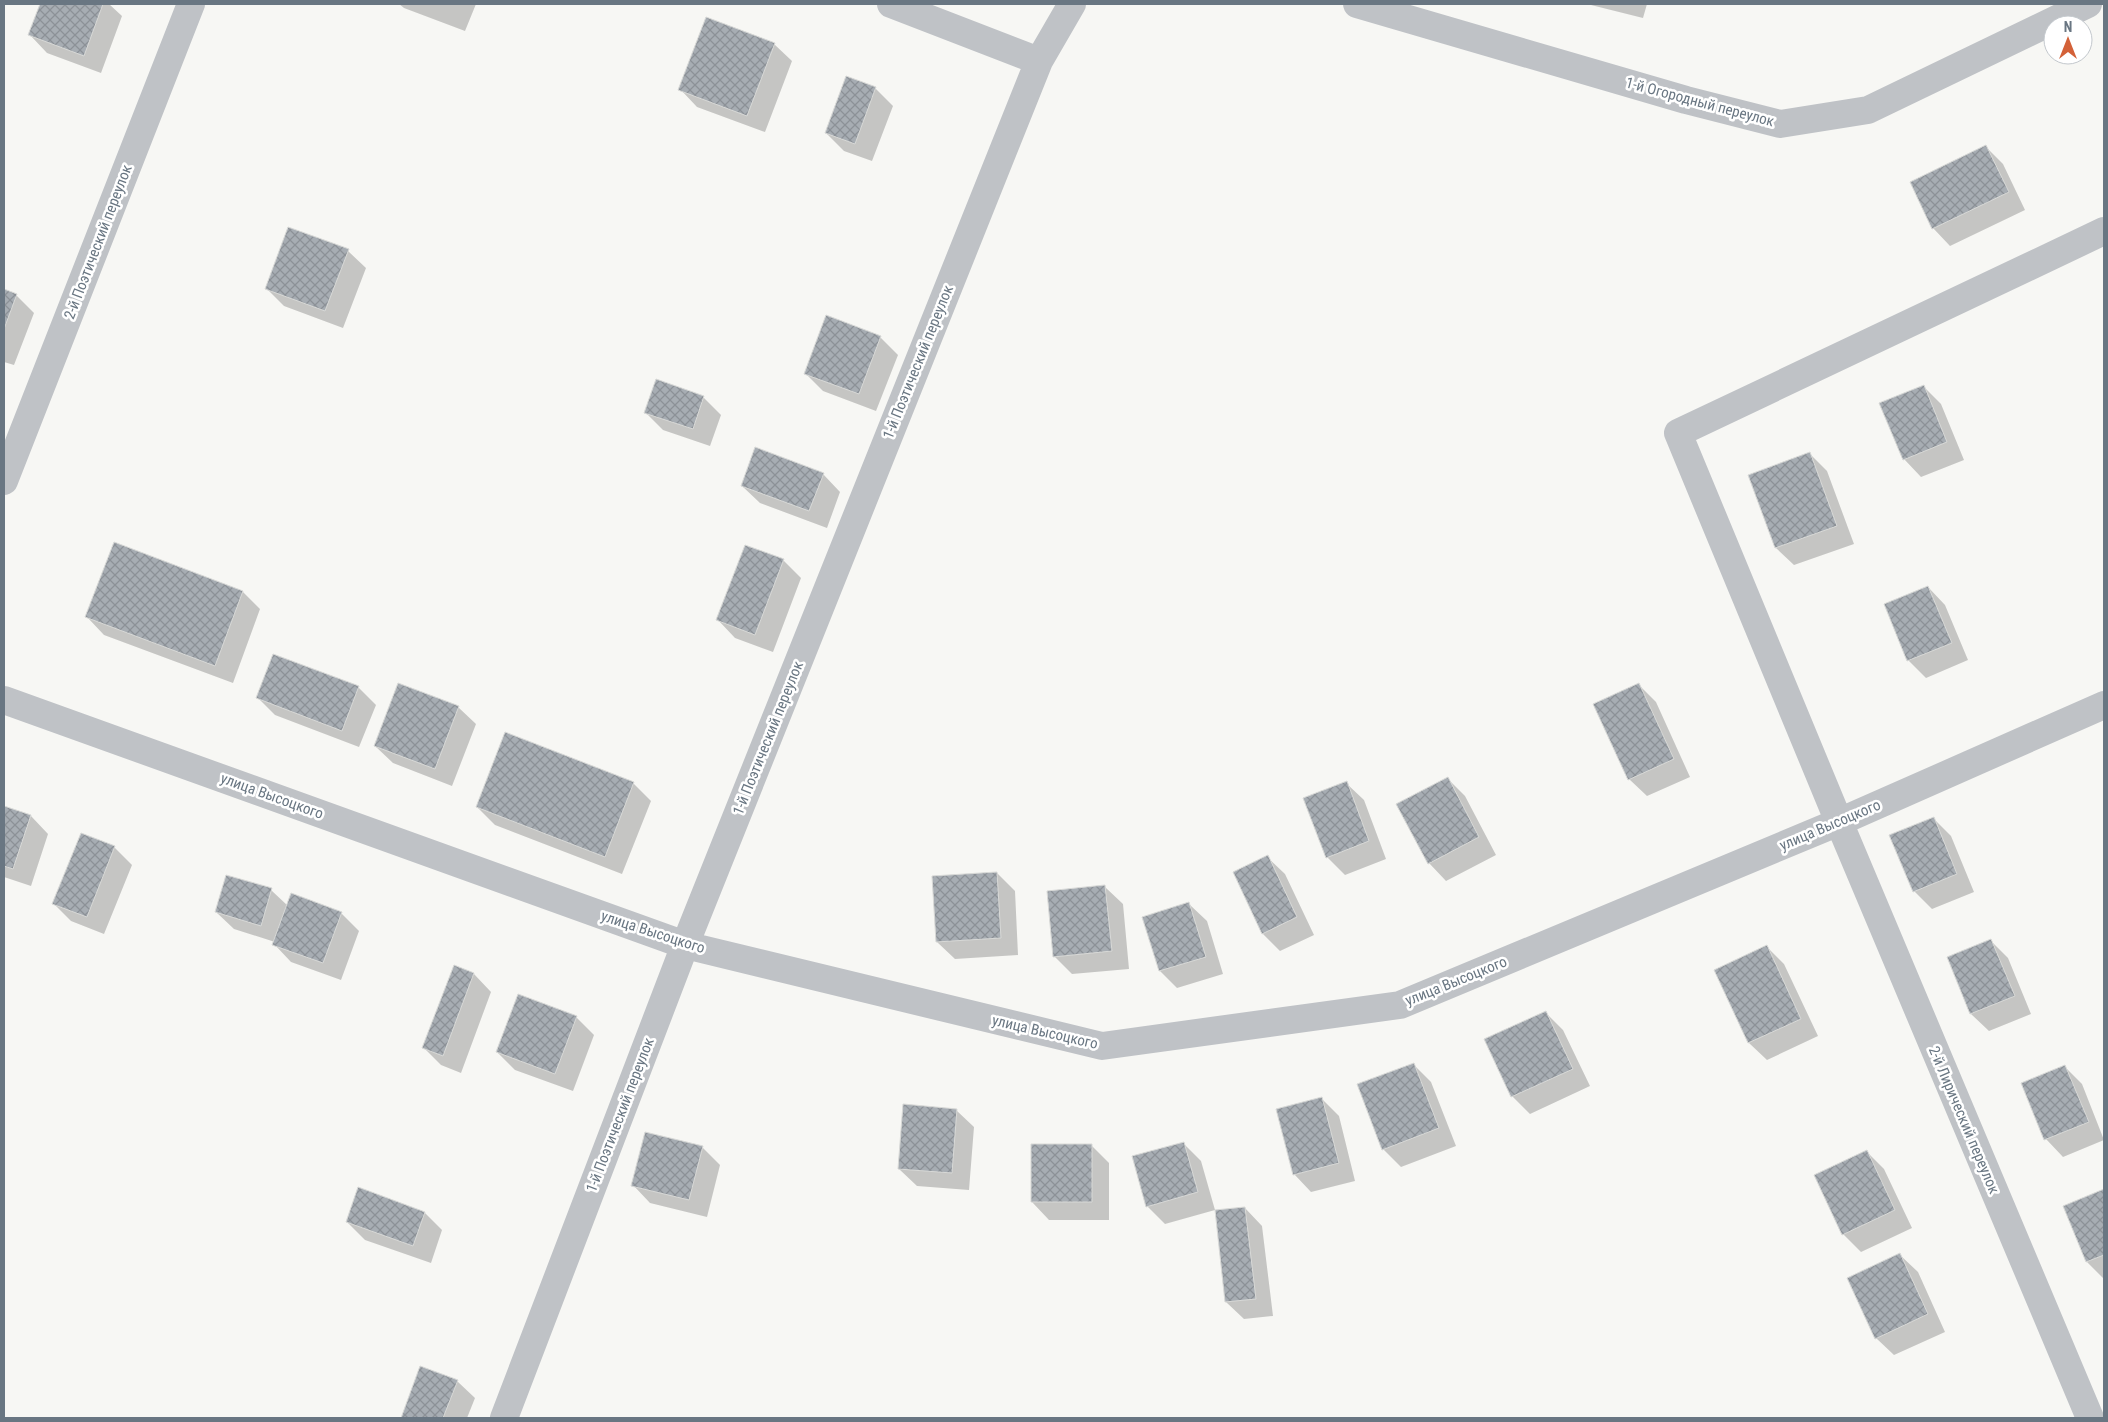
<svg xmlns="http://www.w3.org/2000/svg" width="2108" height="1422" font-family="'Roboto Condensed',sans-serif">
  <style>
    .shadow { fill: #0003 }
    .building { fill: url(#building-cross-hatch); stroke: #d8d9d7 }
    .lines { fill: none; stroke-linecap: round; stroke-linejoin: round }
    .minor { stroke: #bfc2c6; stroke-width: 28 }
    .labels { text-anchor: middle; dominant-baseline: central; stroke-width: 5; stroke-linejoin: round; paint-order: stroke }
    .street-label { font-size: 15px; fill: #697682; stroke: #fff }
  </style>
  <defs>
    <pattern id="building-cross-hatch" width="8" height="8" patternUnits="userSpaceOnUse" patternTransform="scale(1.25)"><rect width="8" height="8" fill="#a7adb3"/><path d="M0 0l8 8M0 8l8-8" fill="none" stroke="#8c9197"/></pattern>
  </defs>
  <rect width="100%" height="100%" fill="#f7f7f4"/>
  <path class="shadow" d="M 42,4 L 109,4 L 122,16 L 101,73 L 47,53 L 30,35 Z
    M 399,4 L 476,4 L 465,31 L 404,8 Z
    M 1587,4 L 1647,4 L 1643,18 Z
    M 774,44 L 792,61 L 765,132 L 697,107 L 680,89 Z
    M 875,88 L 893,106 L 872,161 L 844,151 L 826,133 Z
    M 1986,147 L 2003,164 L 2025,210 L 1950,246 L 1933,228 Z
    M 348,251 L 366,268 L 343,328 L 284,306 L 266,288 Z
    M 4,291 L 16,295 L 34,313 L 14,365 L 4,362 Z
    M 880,337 L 898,355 L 876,411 L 823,391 L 805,373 Z
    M 1923,386 L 1941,404 L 1964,460 L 1921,477 L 1904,459 Z
    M 703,397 L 721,415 L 710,446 L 663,430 L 646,413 Z
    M 1810,454 L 1827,471 L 1854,544 L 1794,565 L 1776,548 L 1750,476 Z
    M 823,474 L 840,492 L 827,528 L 760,503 L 742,486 Z
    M 115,543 L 243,592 L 260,609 L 233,683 L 104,635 L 87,617 Z
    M 783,560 L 801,578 L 773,652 L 735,638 L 718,620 Z
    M 1928,587 L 1945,605 L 1968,660 L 1926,678 L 1908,660 Z
    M 1639,685 L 1656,702 L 1690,777 L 1647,796 L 1629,779 Z
    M 358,687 L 376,705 L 359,747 L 275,715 L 258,698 Z
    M 458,707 L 476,724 L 452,786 L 393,763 L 375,746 Z
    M 1447,778 L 1465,796 L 1496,855 L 1446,881 L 1429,863 Z
    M 633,783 L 651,801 L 622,874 L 495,825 L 477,807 Z
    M 1346,783 L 1364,800 L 1386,859 L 1345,875 L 1327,857 L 1305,798 Z
    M 4,807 L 31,816 L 48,834 L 31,886 L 4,877 Z
    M 1934,819 L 1951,836 L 1974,892 L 1932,909 L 1914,891 Z
    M 114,847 L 132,865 L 104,934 L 71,921 L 54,904 Z
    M 1267,857 L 1285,874 L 1314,935 L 1280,951 L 1263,934 L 1234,872 Z
    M 997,873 L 1015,891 L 1018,955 L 955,959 L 937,942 Z
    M 1105,887 L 1123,904 L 1129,969 L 1072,974 L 1054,956 Z
    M 271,890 L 288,906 L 341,913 L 359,931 L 341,980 L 291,962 L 274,944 L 275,942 L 234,929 L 216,912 Z
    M 1189,904 L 1207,921 L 1223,974 L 1177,988 L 1160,971 Z
    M 1991,941 L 2008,958 L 2031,1014 L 1989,1031 L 1971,1014 L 1949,958 Z
    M 1767,947 L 1784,964 L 1818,1036 L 1767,1060 L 1749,1043 L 1715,970 Z
    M 454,967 L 474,974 L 491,992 L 461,1073 L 441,1065 L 424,1048 Z
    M 1545,1012 L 1563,1030 L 1590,1086 L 1530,1114 L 1512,1096 Z
    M 576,1017 L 594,1035 L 573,1091 L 515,1070 L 497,1052 Z
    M 1413,1064 L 1431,1082 L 1456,1146 L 1401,1167 L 1383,1149 Z
    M 2065,1067 L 2082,1084 L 2104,1140 L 2063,1157 L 2046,1139 L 2023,1084 Z
    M 1322,1099 L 1339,1116 L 1355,1181 L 1311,1192 L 1294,1174 Z
    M 956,1110 L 974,1127 L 969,1190 L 917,1186 L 899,1169 Z
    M 1183,1143 L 1201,1161 L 1215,1210 L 1165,1224 L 1147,1206 Z
    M 1092,1146 L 1109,1163 L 1109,1220 L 1049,1220 L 1032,1202 Z
    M 702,1147 L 720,1165 L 707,1217 L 650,1203 L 633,1185 Z
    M 1867,1152 L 1884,1169 L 1912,1228 L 1861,1252 L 1843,1234 L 1816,1176 Z
    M 2104,1190 L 2104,1279 L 2087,1262 L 2065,1206 Z
    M 1245,1208 L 1262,1226 L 1273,1316 L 1244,1319 L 1226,1302 Z
    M 425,1213 L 442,1230 L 431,1263 L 365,1240 L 347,1222 Z
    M 1900,1255 L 1918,1272 L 1945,1332 L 1894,1355 L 1876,1338 Z
    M 421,1367 L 457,1381 L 475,1398 L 467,1418 L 402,1418 Z"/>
  <path class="building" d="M 40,4 L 103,4 L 84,56 L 28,35 Z
    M 706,17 L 775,43 L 747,116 L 678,90 Z
    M 846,76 L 876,87 L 855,144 L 825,133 Z
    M 1986,145 L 2009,192 L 1932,229 L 1910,182 Z
    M 288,227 L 349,249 L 325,311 L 265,289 Z
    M 4,289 L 17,294 L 4,329 Z
    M 826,315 L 881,336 L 859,394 L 804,374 Z
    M 656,379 L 704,396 L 693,429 L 644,413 Z
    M 1924,385 L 1947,442 L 1903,460 L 1879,403 Z
    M 755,447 L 824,473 L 809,511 L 741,486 Z
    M 1810,452 L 1837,526 L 1775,548 L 1748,475 Z
    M 114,542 L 243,591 L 215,666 L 85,617 Z
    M 745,545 L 784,559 L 755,635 L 716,620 Z
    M 1928,586 L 1952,643 L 1907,661 L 1884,604 Z
    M 273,654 L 359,686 L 342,731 L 256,698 Z
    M 398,683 L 459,706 L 435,769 L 374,746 Z
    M 1639,683 L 1674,759 L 1628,780 L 1593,704 Z
    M 505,732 L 634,782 L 605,857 L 476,807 Z
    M 1448,777 L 1479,837 L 1428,864 L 1396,804 Z
    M 1347,781 L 1369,841 L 1326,858 L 1303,798 Z
    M 4,806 L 31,815 L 13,869 L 4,866 Z
    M 1934,817 L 1957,874 L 1913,892 L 1889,835 Z
    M 81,833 L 115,846 L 87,917 L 52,904 Z
    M 1268,855 L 1297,917 L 1262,934 L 1233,872 Z
    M 997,872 L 1001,938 L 936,942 L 932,876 Z
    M 226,875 L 272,888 L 261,926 L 215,912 Z
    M 1105,885 L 1112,951 L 1053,957 L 1047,891 Z
    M 291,893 L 342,912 L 323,963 L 272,945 Z
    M 1189,902 L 1206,957 L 1159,971 L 1142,917 Z
    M 1991,939 L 2015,996 L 1970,1014 L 1947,957 Z
    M 1767,945 L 1801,1019 L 1748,1043 L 1714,970 Z
    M 454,965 L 474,973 L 443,1056 L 422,1048 Z
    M 518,994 L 577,1016 L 555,1074 L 496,1052 Z
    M 1546,1011 L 1573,1069 L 1511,1097 L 1484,1039 Z
    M 1414,1063 L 1439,1128 L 1382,1150 L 1357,1084 Z
    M 2065,1065 L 2089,1122 L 2044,1140 L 2021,1083 Z
    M 1322,1097 L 1339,1163 L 1293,1175 L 1276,1109 Z
    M 903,1104 L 957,1109 L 952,1173 L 898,1169 Z
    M 645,1132 L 703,1146 L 689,1200 L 631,1186 Z
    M 1184,1142 L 1198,1192 L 1146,1207 L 1132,1156 Z
    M 1031,1144 L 1092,1144 L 1092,1202 L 1031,1202 Z
    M 1867,1150 L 1895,1210 L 1842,1235 L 1814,1175 Z
    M 358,1187 L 425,1212 L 413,1246 L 346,1222 Z
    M 2104,1189 L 2104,1255 L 2086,1262 L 2063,1206 Z
    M 1245,1207 L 1256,1299 L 1225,1302 L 1215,1210 Z
    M 1900,1253 L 1928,1314 L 1875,1339 L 1847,1278 Z
    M 420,1366 L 458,1380 L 443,1418 L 401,1418 Z"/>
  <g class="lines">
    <path class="minor" d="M 891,4 L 1039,61
      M 1357,4 L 1686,100 L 1780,124 L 1868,110 L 2088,4
      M 4,481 L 191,4
      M 4,700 L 685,945 L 1102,1046 L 1400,1005 L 1839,822 L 2104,705
      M 504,1418 L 685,945 L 1039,61 L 1072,4
      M 2090,1418 L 1839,822 L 1678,433 L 2104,231"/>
  </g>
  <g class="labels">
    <g class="street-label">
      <text transform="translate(1700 102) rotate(15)">1-й Огородный переулок</text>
      <text transform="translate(98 242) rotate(-69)">2-й Поэтический переулок</text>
      <text transform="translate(918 362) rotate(-68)">1-й Поэтический переулок</text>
      <text transform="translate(768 738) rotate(-68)">1-й Поэтический переулок</text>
      <text transform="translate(272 796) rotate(20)">улица Высоцкого</text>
      <text transform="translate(1830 825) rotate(-23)">улица Высоцкого</text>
      <text transform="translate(653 932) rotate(18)">улица Высоцкого</text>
      <text transform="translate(1456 981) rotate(-22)">улица Высоцкого</text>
      <text transform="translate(1045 1032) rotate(13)">улица Высоцкого</text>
      <text transform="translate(620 1115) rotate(-69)">1-й Поэтический переулок</text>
      <text transform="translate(1964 1120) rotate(67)">2-й Лирический переулок</text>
    </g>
  </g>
  <rect width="2108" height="1422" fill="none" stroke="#697682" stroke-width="10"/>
  <g transform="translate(2068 40)"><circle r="24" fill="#ffffff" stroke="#c3c8cd"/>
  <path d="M0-4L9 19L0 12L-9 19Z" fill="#d36138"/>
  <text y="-8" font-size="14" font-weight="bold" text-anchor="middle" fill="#697682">N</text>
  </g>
</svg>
